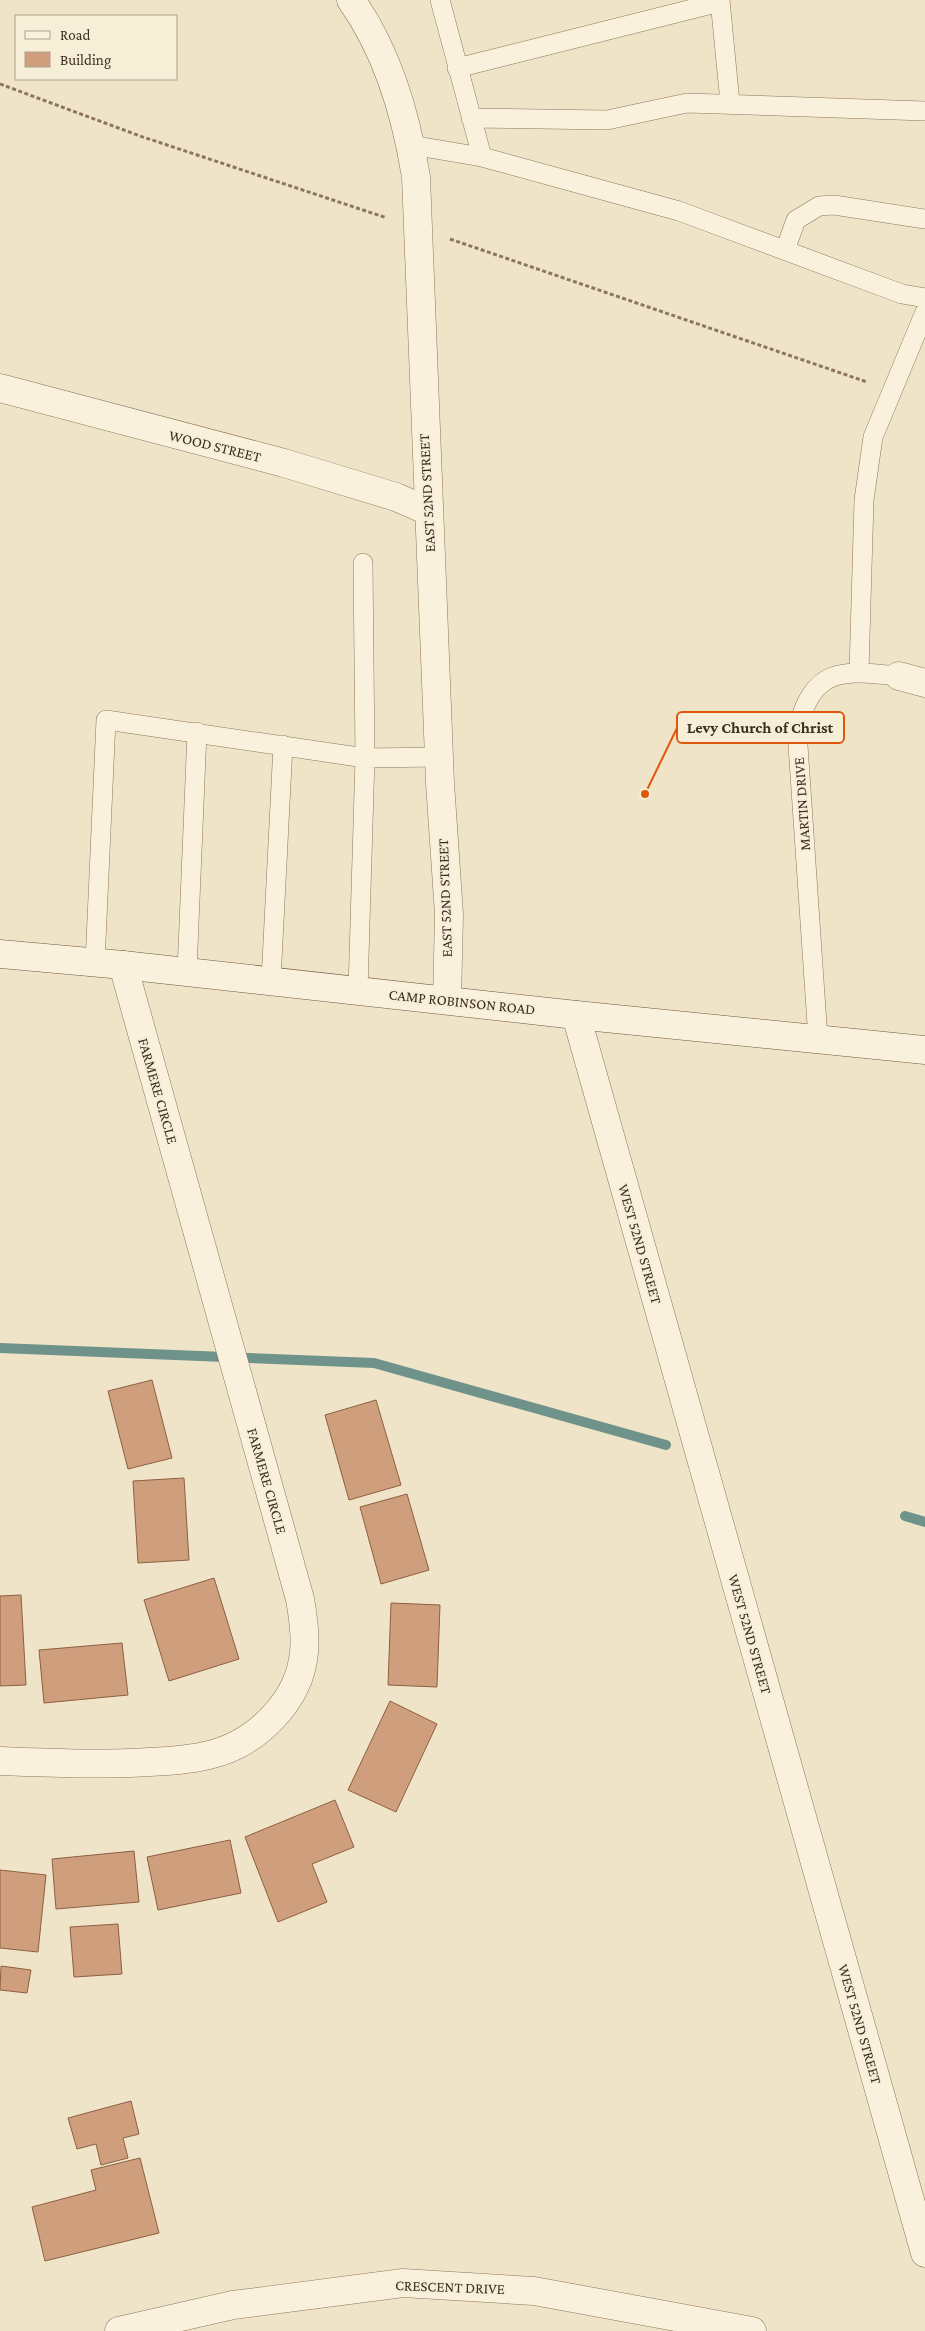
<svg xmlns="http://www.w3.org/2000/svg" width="925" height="2331" font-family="'Crimson Pro',serif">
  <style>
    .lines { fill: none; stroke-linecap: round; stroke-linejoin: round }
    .stream { stroke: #6f938a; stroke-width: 10 }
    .building { fill: #cf9f7d; stroke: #8d5f41 }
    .lane-casing { stroke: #8d765c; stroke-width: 20 }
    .street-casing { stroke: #8d765c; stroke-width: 29 }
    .secondary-casing { stroke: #6f573f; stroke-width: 29 }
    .path { stroke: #8d765c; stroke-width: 3; stroke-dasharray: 4 2.5; stroke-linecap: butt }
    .lane { stroke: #faf1dc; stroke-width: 19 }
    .street { stroke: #faf1dc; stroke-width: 28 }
    .secondary { stroke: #faf1dc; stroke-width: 28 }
    .labels { text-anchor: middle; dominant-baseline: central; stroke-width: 4.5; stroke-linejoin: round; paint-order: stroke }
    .street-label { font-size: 15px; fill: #3d2e20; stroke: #f7eed8 }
    .leader { fill: none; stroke: #df570d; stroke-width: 2 }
    .callout-dot { fill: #df570d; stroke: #f7eed8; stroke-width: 2 }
    .callout { fill: #f7eed8; stroke: #df570d; stroke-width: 2 }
    .callout-label { font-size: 16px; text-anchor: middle; font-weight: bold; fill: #3d2e20 }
  </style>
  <rect width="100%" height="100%" fill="#f0e4c8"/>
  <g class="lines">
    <path class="stream" d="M 0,1348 L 374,1363 L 666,1445
      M 905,1516 L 925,1522"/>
  </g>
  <path class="building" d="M 152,1380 L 172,1458 L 128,1469 L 108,1391 Z
    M 376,1400 L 401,1485 L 349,1500 L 325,1415 Z
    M 184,1478 L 189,1560 L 138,1563 L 133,1481 Z
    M 407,1494 L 429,1570 L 381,1584 L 360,1507 Z
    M 214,1578 L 239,1659 L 169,1681 L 144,1600 Z
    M 21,1595 L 26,1685 L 0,1686 L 0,1596 Z
    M 391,1603 L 440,1605 L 437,1687 L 388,1685 Z
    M 122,1643 L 128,1695 L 44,1703 L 39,1650 Z
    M 390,1701 L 437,1724 L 396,1812 L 348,1790 Z
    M 335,1800 L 354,1847 L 312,1864 L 327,1902 L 278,1922 L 245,1837 Z
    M 230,1840 L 241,1893 L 158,1910 L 147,1857 Z
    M 134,1851 L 139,1902 L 56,1909 L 52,1859 Z
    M 0,1870 L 46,1875 L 38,1952 L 0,1948 Z
    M 118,1924 L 122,1974 L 74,1977 L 70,1927 Z
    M 1,1966 L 31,1970 L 27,1993 L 0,1990 Z
    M 131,2101 L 139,2134 L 123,2138 L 128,2158 L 101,2165 L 96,2144 L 77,2149 L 68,2118 Z
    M 140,2158 L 159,2233 L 45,2261 L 32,2207 L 96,2190 L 91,2170 Z"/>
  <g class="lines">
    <defs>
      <path id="lane" d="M 440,0 L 482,157
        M 720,0 L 730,103
        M 457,68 L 720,2
        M 471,118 L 607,120 L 687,103 L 925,111
        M 411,145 L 482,157 L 679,211 L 902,294 L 925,298
        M 785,250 L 796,220 L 819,206 L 834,205 L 925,219
        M 859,672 L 864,500 L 873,437 L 925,312
        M 95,963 L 106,720 L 365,758 L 439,757
        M 187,972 L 197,732
        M 271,981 L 283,745
        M 358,990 L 365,758 L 363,563
        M 818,1039 L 797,731 C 813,666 842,670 899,676"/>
      <path id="street" d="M 351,0 C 388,52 406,114 416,177 L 440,783 L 449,914 L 447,1000
        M 0,388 L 284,463 L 396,497 L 428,511
        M 899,676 L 925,683
        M 576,1015 L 925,2253
        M 0,1761 C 50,1763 99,1765 149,1762 C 169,1761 189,1760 209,1755 C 256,1744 300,1701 304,1652 C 306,1635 303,1616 300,1599 L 123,965
        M 119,2331 L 233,2305 L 403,2283 L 534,2291 L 752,2331"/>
      <path id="secondary" d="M 0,954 L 123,965 L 576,1015 L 925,1050"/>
    </defs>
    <use href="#lane" class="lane-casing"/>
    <use href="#street" class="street-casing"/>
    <use href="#secondary" class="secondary-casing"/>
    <path class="path" d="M 0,84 L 140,136 L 387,218
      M 450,239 L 867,382"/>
    <use href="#lane" class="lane"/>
    <use href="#street" class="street"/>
    <use href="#secondary" class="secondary"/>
  </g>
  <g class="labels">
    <g class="street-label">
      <text transform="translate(215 446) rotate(14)">WOOD STREET</text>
      <text transform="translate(427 493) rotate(-93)">EAST 52ND STREET</text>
      <text transform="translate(802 804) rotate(-94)">MARTIN DRIVE</text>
      <text transform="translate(445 898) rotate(-92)">EAST 52ND STREET</text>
      <text transform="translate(462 1002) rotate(6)">CAMP ROBINSON ROAD</text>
      <text transform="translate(158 1091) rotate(74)">FARMERE CIRCLE</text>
      <text transform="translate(640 1244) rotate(74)">WEST 52ND STREET</text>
      <text transform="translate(267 1481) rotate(74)">FARMERE CIRCLE</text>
      <text transform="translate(750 1634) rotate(74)">WEST 52ND STREET</text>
      <text transform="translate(860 2024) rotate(74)">WEST 52ND STREET</text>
      <text transform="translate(450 2287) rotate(2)">CRESCENT DRIVE</text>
    </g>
  </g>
  <path class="leader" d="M645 794L677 728"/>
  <circle class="callout-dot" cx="645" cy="794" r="5"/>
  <rect class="callout" x="677" y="712" width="167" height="31" rx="5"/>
  <g class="callout-label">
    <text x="760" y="733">Levy Church of Christ</text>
  </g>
  <rect x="15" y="15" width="162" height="65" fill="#f7eed8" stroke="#ada18e"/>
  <rect x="25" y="31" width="25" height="8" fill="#faf1dc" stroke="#ada18e"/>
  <text x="60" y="40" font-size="15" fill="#3d2e20">Road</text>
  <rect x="25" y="52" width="25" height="15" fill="#cf9f7d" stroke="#ada18e"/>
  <text x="60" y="65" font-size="15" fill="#3d2e20">Building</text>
</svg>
